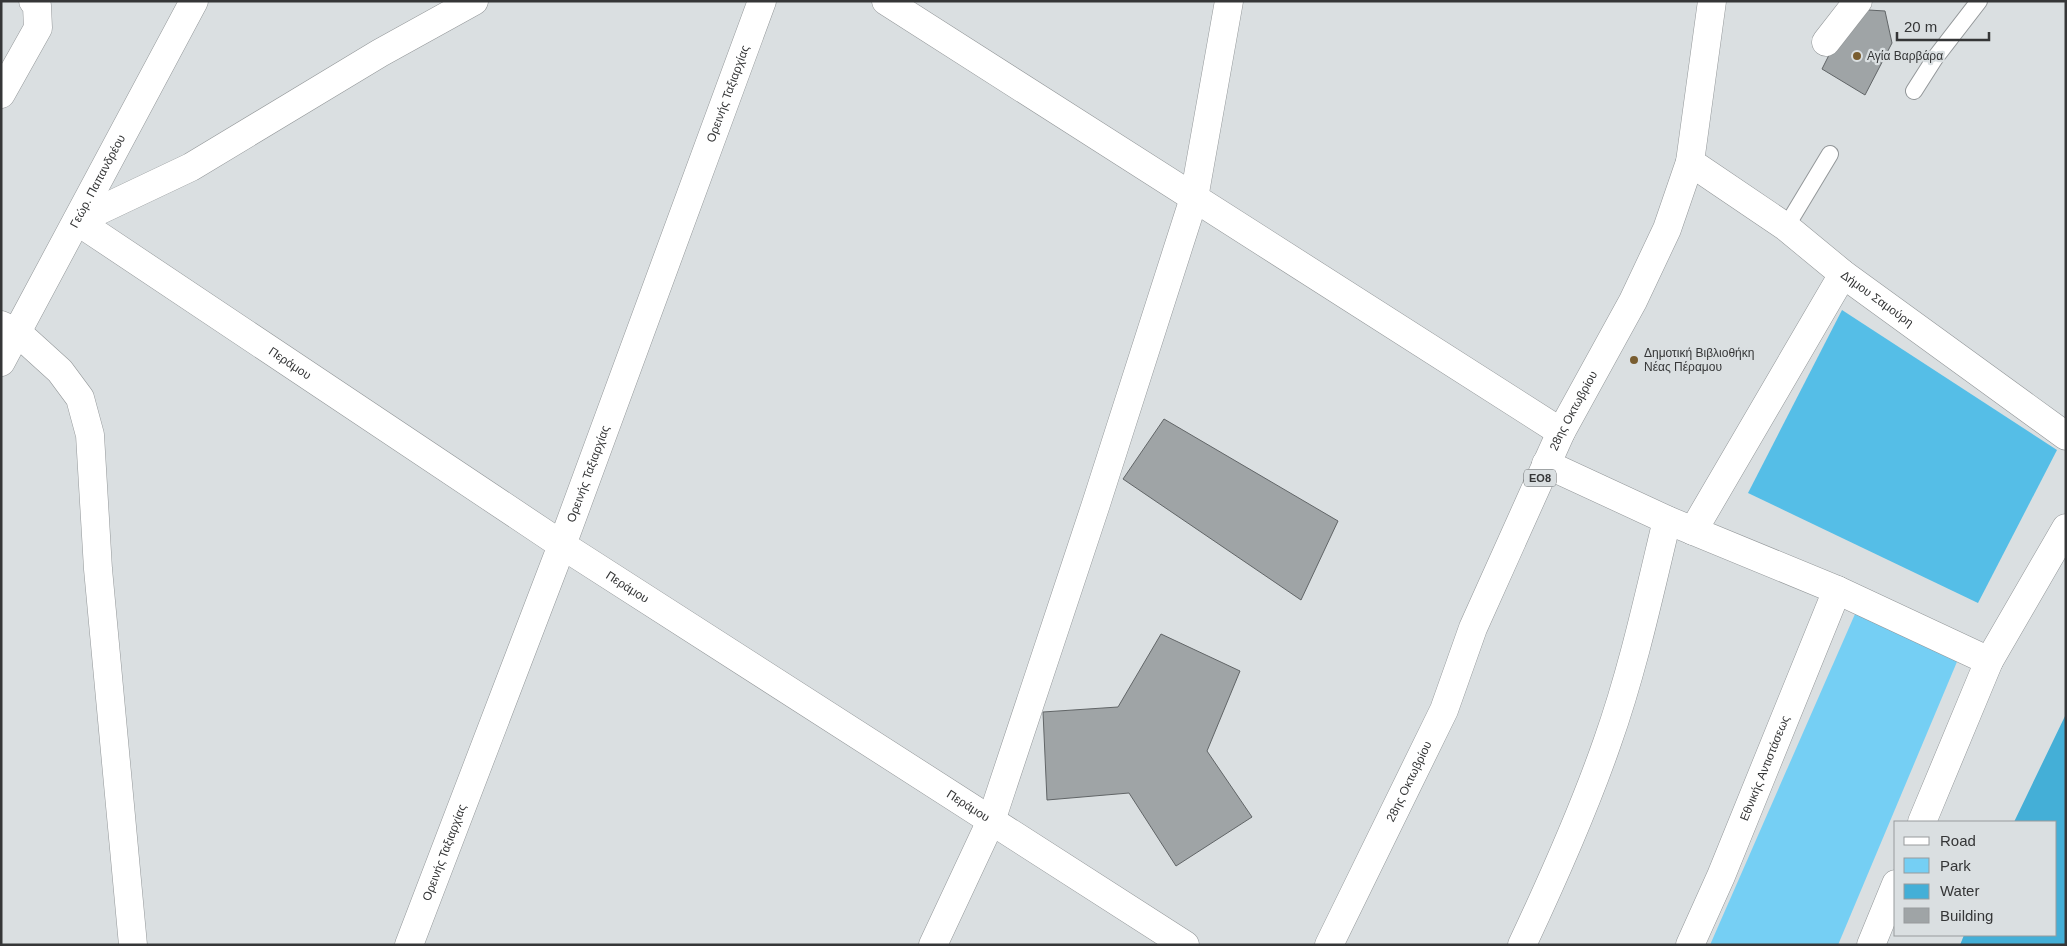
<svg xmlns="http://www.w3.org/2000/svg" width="2067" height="946" font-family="Arial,sans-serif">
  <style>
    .green { fill: #75cff4 }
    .forest { fill: #55bee7 }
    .water { fill: #44afd7 }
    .building { fill: #9fa4a6; stroke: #616567 }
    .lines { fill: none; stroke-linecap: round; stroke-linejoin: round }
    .lane-casing { stroke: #939799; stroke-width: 18 }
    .street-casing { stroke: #939799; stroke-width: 29 }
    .primary-casing { stroke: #939799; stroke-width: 29 }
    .lane { stroke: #fff; stroke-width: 16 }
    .street { stroke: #fff; stroke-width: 28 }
    .primary { stroke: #fff; stroke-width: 28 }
    .poi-dot { fill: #795d30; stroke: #dadfe1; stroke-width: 2 }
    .labels { text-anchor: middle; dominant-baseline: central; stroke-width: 4.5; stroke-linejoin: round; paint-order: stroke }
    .shield { fill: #dadfe1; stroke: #66696a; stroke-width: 1 }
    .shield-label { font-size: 11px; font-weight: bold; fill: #353637 }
    .poi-label { font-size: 12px; fill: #353637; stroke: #dadfe1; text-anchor: start }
    .street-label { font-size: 12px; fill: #353637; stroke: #dadfe1 }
  </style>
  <rect width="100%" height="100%" fill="#dadfe1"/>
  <path class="green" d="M 1855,614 L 1959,657 L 1838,945 L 1710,945 Z"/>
  <path class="forest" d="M 1842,310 L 2057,450 L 1978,603 L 1748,493 Z"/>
  <path class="water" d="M 2066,714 L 2066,945 L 1960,945 L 1964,935 L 2056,935 L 2056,822 L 2014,822 Z"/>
  <path class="building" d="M 1852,9 L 1885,11 L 1892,43 L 1865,95 L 1822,69 Z
    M 1164,419 L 1338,521 L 1301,600 L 1123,479 Z
    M 1161,634 L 1240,671 L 1207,751 L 1252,817 L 1176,866 L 1129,793 L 1047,800 L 1043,712 L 1118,707 Z"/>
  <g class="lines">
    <defs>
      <path id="lane" d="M 1914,91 L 1935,58 L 1979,1
        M 1786,227 L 1830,154"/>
      <g id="street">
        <path d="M 886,1 L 1561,432"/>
        <path d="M 1826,42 L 1858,1"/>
        <path d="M 1,94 L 38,28 L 37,6 L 33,1"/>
        <path id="s1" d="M 1690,162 L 1786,227 L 1843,274 L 2066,436"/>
        <path id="s2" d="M 77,221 L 562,545 L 1185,945"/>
        <path d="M 77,221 L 191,167 L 380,53 L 474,1"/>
        <path d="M 1,325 L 17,332 L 60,371 L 80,398 L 90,435 L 98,569 L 133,945"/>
        <path id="s3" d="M 1,362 L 194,1"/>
        <path d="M 1546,464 L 1667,520 L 1837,590 L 1989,661"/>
        <path d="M 1693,531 L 1843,274"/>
        <path d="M 1922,822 L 1989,661 L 2066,528"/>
        <path id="s4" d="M 409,945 L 562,545 L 762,1"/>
        <path d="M 933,945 L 991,821 L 1096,504 L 1194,198 L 1229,1"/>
        <path d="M 1522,945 C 1553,879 1583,812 1607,743 C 1633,670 1649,595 1667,520"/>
        <path id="s5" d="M 1690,945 L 1721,876 L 1837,590"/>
        <path d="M 1871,945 L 1896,884"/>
      </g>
      <g id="primary">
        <path id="s6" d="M 1329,945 L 1444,710 L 1473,628 L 1561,432 L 1633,301 L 1667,229 L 1690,162 L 1712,1"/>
      </g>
    </defs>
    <use href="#lane" class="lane-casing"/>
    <use href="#street" class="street-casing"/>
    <use href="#primary" class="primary-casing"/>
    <use href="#lane" class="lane"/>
    <use href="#street" class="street"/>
    <use href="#primary" class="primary"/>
  </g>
  <g class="poi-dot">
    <circle cx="1857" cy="56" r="5"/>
    <circle cx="1634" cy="360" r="5"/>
  </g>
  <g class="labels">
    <rect class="shield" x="1524" y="469.5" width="32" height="17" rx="4"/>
    <g class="shield-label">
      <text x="1540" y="478">ΕΟ8</text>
    </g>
    <g class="poi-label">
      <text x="1867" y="56">Αγία Βαρβάρα</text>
      <text x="1644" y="353">Δημοτική Βιβλιοθήκη<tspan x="1644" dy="14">Νέας Πέραμου</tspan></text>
    </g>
    <g class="street-label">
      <text stroke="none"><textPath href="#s4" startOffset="909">Ορεινής Ταξιαρχίας</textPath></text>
      <text stroke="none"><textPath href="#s3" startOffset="205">Γεώρ. Παπανδρέου</textPath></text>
      <text stroke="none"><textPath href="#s1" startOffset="232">Δήμου Σαμούρη</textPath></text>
      <text stroke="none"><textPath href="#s2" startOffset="256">Περάμου</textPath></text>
      <text stroke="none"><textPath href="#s6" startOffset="588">28ης Οκτωβρίου</textPath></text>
      <text stroke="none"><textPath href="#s4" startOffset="504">Ορεινής Ταξιαρχίας</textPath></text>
      <text stroke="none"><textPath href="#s2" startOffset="661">Περάμου</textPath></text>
      <text stroke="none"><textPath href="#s5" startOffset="192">Εθνικής Αντιστάσεως</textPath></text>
      <text stroke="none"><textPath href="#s6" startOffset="182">28ης Οκτωβρίου</textPath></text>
      <text stroke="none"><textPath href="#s2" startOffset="1066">Περάμου</textPath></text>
      <text stroke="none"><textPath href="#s4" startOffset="99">Ορεινής Ταξιαρχίας</textPath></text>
    </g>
  </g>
  <rect width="2067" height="946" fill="none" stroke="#353637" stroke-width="5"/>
  <rect x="1894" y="821" width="162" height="115" fill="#dadfe1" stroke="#989b9d"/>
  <rect x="1904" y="837" width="25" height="8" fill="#ffffff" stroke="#989b9d"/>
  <text x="1940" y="846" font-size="15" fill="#353637">Road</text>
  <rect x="1904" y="858" width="25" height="15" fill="#75cff4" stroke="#989b9d"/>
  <text x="1940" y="871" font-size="15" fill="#353637">Park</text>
  <rect x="1904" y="884" width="25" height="15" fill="#44afd7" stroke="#989b9d"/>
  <text x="1940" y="896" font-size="15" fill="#353637">Water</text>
  <rect x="1904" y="908" width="25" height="15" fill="#9fa4a6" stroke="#989b9d"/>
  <text x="1940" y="921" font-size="15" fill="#353637">Building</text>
  <path d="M1897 32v8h92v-8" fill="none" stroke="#353637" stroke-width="2.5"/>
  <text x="1904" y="32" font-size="15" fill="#353637" stroke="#dadfe1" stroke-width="4" paint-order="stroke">20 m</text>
</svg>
